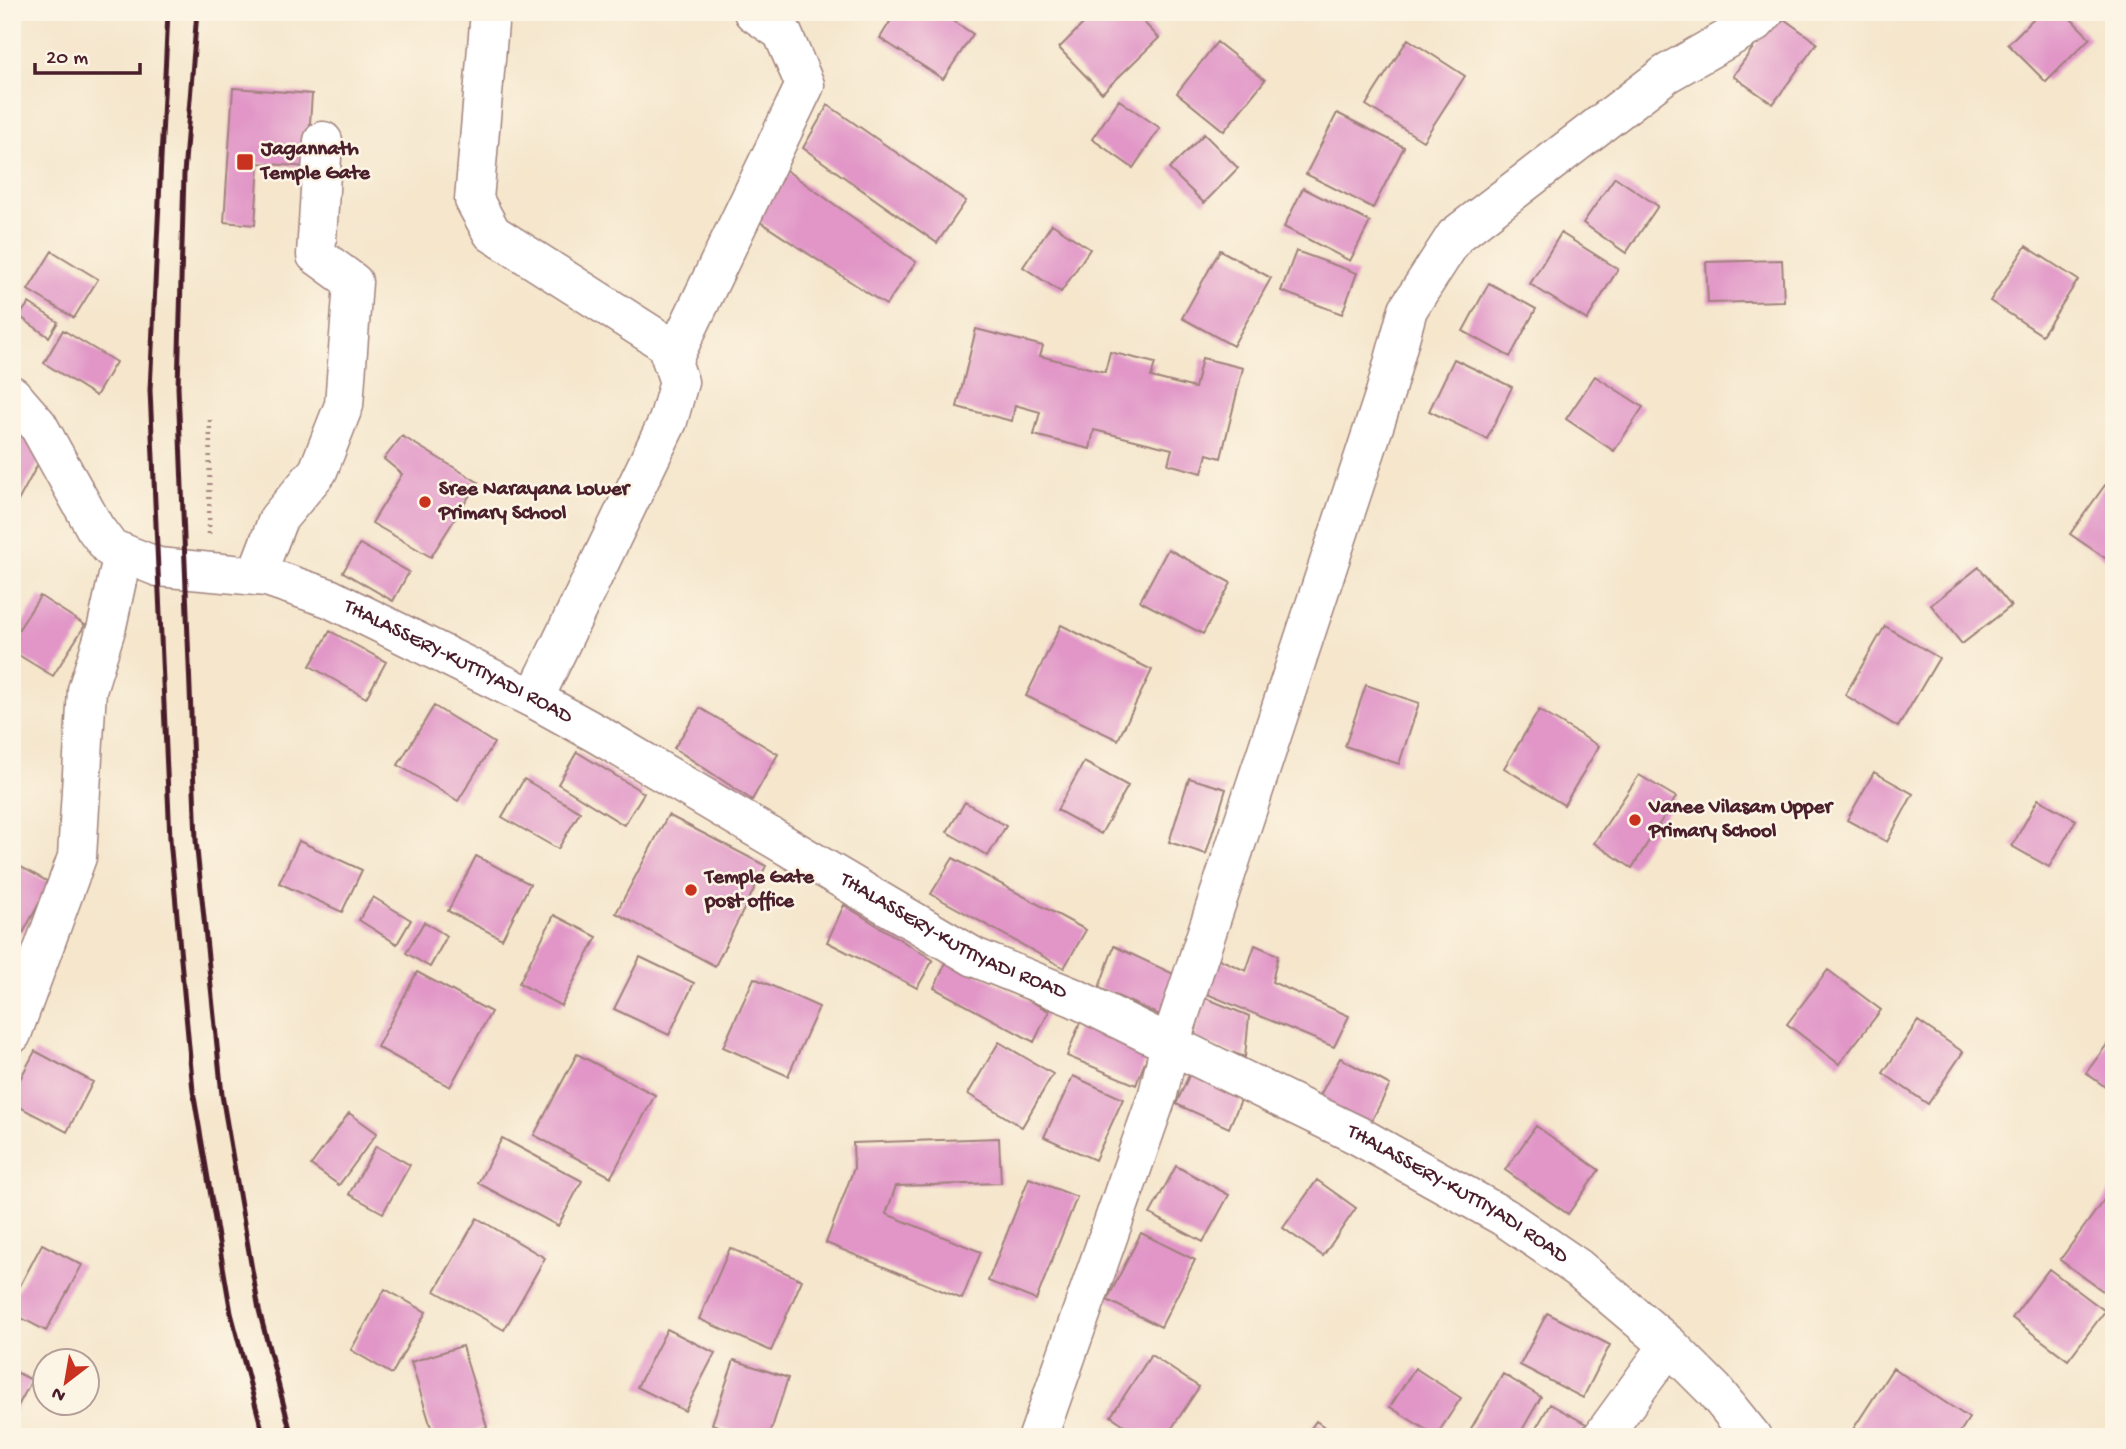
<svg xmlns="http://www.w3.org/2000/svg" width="2126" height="1449" font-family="'Gochi Hand',sans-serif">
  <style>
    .building { fill: #e196c7 }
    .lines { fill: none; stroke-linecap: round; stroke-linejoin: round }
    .minor-casing { stroke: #a0827c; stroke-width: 41 }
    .major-casing { stroke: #a0827c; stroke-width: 41 }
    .path { stroke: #a0827c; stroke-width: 4.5; stroke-dasharray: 2 5; stroke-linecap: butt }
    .minor { stroke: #fff; stroke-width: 38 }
    .major { stroke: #fff; stroke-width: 38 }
    .rail { stroke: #4a1f2b; stroke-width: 5 }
    .poi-dot { fill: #c8321e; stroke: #fcf5e5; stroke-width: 2.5 }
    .labels { text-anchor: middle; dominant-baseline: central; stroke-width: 5; stroke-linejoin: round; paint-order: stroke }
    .poi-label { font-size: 21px; font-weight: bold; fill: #4a1f2b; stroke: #fcf5e5; text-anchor: start }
    .street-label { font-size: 21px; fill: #4a1f2b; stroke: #fcf5e5 }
  </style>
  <rect width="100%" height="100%" fill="#fcf5e5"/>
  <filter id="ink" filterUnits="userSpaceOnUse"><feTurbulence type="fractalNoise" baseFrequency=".0143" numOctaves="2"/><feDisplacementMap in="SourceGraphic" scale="14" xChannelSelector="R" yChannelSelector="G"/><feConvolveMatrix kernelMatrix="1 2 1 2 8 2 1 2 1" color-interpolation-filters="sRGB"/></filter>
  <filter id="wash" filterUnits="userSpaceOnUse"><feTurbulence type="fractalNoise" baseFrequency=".00686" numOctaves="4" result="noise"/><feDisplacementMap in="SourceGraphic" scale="28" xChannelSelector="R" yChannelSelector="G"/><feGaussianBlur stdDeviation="1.57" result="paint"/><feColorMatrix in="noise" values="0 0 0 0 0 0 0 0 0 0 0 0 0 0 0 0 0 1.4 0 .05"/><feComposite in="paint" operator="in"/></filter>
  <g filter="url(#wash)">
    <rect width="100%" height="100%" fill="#f5e6cc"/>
    <g id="blocks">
      <path class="building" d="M 896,12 L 940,12 L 973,34 L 943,79 L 880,38 Z
        M 1095,12 L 1134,12 L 1159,38 L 1102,93 L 1059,48 Z
        M 2040,12 L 2064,12 L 2090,38 L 2046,82 L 2008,44 Z
        M 1777,14 L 1817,43 L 1773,104 L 1733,76 Z
        M 1408,39 L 1465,76 L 1423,141 L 1366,105 Z
        M 1217,42 L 1265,80 L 1224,131 L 1177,93 Z
        M 233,88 L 312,94 L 307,167 L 259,163 L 255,225 L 224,222 Z
        M 1119,100 L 1160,128 L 1133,168 L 1092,139 Z
        M 828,105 L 966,201 L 937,243 L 803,148 Z
        M 1337,113 L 1404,147 L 1373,208 L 1306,174 Z
        M 1204,134 L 1238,168 L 1204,203 L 1169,169 Z
        M 783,168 L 916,262 L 886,305 L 751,216 Z
        M 1615,177 L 1658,206 L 1626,253 L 1583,223 Z
        M 1303,188 L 1370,222 L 1350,261 L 1284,227 Z
        M 1052,224 L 1090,249 L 1061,292 L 1023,267 Z
        M 1561,233 L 1618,269 L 1587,320 L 1530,284 Z
        M 2026,246 L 2078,280 L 2042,335 L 1990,301 Z
        M 1220,250 L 1271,278 L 1233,346 L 1182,318 Z
        M 52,251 L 98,279 L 74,318 L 28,290 Z
        M 1296,251 L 1357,273 L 1342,314 L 1281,291 Z
        M 1782,260 L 1784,301 L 1708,303 L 1706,262 Z
        M 1489,283 L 1536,309 L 1510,357 L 1463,331 Z
        M 29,303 L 58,322 L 49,337 L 19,316 Z
        M 976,329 L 1043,346 L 1040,356 L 1105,372 L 1110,352 L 1155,363 L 1151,377 L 1195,388 L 1202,358 L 1243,368 L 1221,458 L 1207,454 L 1202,473 L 1168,464 L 1172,449 L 1094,430 L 1090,449 L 1034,435 L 1040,412 L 1015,405 L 1012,421 L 957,407 Z
        M 63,330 L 116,362 L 96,396 L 44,363 Z
        M 1454,359 L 1512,387 L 1487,439 L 1429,411 Z
        M 1595,376 L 1643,407 L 1614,451 L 1566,419 Z
        M 12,428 L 47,447 L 16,505 L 12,503 Z
        M 402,436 L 478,482 L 431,557 L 372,523 L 402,474 L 384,459 Z
        M 2105,485 L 2114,491 L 2114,564 L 2070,534 Z
        M 360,544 L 409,572 L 393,601 L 343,572 Z
        M 1168,549 L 1231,583 L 1203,634 L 1140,601 Z
        M 1979,567 L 2011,606 L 1962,644 L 1931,605 Z
        M 40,596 L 85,625 L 53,676 L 12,651 L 12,640 Z
        M 1061,625 L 1152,670 L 1118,740 L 1026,696 Z
        M 1885,626 L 1939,658 L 1898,727 L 1845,695 Z
        M 330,631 L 386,662 L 366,698 L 310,666 Z
        M 1366,685 L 1419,703 L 1399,764 L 1345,746 Z
        M 434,706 L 494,743 L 458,801 L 398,765 Z
        M 700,708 L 778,754 L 752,800 L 674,748 Z
        M 1539,710 L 1599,746 L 1564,805 L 1504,768 Z
        M 577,752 L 644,793 L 624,825 L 558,784 Z
        M 1084,762 L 1128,786 L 1101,834 L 1057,810 Z
        M 1874,772 L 1913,794 L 1887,842 L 1847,820 Z
        M 1639,775 L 1676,797 L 1632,868 L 1594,843 Z
        M 1189,778 L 1226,789 L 1206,854 L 1169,842 Z
        M 524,779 L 580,812 L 558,849 L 502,817 Z
        M 2038,799 L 2076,820 L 2049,867 L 2012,846 Z
        M 965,802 L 1006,826 L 988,856 L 947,832 Z
        M 668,815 L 766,866 L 715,966 L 616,913 Z
        M 299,841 L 362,870 L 342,912 L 279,883 Z
        M 476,856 L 530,884 L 502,939 L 448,911 Z
        M 953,858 L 1086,930 L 1064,968 L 931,894 Z
        M 16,864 L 50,883 L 23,933 L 12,927 L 12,870 Z
        M 373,897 L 411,920 L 397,944 L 359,920 Z
        M 844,905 L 933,960 L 917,988 L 827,942 Z
        M 554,915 L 597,937 L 561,1006 L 519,983 Z
        M 424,922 L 447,936 L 430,967 L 406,953 Z
        M 1255,945 L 1278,955 L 1272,982 L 1349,1016 L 1334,1047 L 1207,994 L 1217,958 L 1246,971 Z
        M 1114,946 L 1182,978 L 1166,1018 L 1099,988 Z
        M 640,957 L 694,983 L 669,1035 L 614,1009 Z
        M 948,958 L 1049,1011 L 1034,1042 L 934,988 Z
        M 1828,970 L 1881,1010 L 1839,1064 L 1787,1024 Z
        M 417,972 L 491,1012 L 450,1087 L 377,1047 Z
        M 754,978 L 819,1007 L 788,1076 L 723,1047 Z
        M 1203,997 L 1249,1016 L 1245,1057 L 1194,1039 Z
        M 1082,1017 L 1151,1047 L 1136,1085 L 1067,1056 Z
        M 1918,1021 L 1963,1052 L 1928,1104 L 1883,1073 Z
        M 2114,1035 L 2114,1093 L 2086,1073 Z
        M 999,1042 L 1053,1074 L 1022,1127 L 968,1094 Z
        M 35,1051 L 93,1082 L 67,1132 L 12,1103 L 12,1094 Z
        M 577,1054 L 655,1095 L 611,1177 L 534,1135 Z
        M 1340,1058 L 1390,1085 L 1369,1126 L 1318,1099 Z
        M 1191,1071 L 1243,1095 L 1229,1128 L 1176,1104 Z
        M 1073,1076 L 1123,1099 L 1095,1160 L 1044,1137 Z
        M 349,1113 L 377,1133 L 339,1185 L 311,1165 Z
        M 1536,1126 L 1599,1170 L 1568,1214 L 1505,1170 Z
        M 502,1138 L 582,1181 L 558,1226 L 478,1183 Z
        M 999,1138 L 1001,1183 L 896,1186 L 886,1214 L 981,1252 L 962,1299 L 826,1243 L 854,1168 L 853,1143 Z
        M 376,1146 L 410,1165 L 383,1213 L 349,1194 Z
        M 1176,1166 L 1229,1195 L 1203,1242 L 1150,1214 Z
        M 1029,1178 L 1077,1197 L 1036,1300 L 988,1281 Z
        M 1317,1180 L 1356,1208 L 1323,1256 L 1283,1228 Z
        M 2114,1186 L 2114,1299 L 2060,1260 Z
        M 477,1218 L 545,1258 L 504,1330 L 435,1291 Z
        M 1141,1233 L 1195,1260 L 1161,1327 L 1107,1300 Z
        M 42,1244 L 82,1265 L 46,1331 L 12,1313 L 12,1301 Z
        M 730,1248 L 802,1280 L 771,1351 L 699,1319 Z
        M 2049,1269 L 2105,1311 L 2068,1360 L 2012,1318 Z
        M 385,1289 L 426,1312 L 392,1374 L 351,1350 Z
        M 1547,1313 L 1610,1345 L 1583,1398 L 1520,1365 Z
        M 667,1329 L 715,1353 L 685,1411 L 637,1387 Z
        M 462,1346 L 487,1427 L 454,1437 L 434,1437 L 411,1362 Z
        M 1151,1355 L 1199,1387 L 1166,1437 L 1142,1437 L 1111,1416 Z
        M 734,1360 L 788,1378 L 769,1437 L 749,1437 L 712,1424 Z
        M 1415,1368 L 1461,1398 L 1436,1436 L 1390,1407 Z
        M 1893,1368 L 1969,1418 L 1957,1437 L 1848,1437 Z
        M 12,1370 L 32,1380 L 12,1417 Z
        M 1503,1374 L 1541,1397 L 1518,1437 L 1466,1437 Z
        M 2114,1374 L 2114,1392 L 2105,1384 Z
        M 1550,1404 L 1586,1424 L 1579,1437 L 1531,1437 Z
        M 1316,1421 L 1339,1437 L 1305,1437 Z"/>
    </g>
  </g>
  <g filter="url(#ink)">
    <use href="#blocks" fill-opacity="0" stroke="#a0827c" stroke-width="2"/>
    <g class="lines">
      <defs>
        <path id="minor" d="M 490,12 L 474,200 L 492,233 L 666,344 L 679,382 L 668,421 L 534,699
          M 672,361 L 805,85 L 782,32 L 753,12
          M 256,576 L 278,519 L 318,471 L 344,405 L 353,282 L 316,255 L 323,141
          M 12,1034 L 77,857 L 87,690 L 107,626 L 123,553
          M 1038,1437 L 1158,1094 L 1170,1044 L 1385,393 L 1408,309 L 1455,236 L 1666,74 L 1755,23 L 1765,12
          M 1602,1437 L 1669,1345"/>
        <g id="major">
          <path id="s1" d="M 12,395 L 38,425 L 95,528 L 110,548 L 158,567 L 267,577 L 329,598 L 534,699 L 599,735 L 974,957 L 1075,998 L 1357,1135 L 1504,1217 L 1578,1268 L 1669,1345 L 1714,1390 L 1752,1437"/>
        </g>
      </defs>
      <use href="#minor" class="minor-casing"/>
      <use href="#major" class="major-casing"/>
      <path class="path" d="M 209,534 L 210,420"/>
      <use href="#minor" class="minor"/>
      <use href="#major" class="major"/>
      <path class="rail" d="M 168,12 L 150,390 L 170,839 L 193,1091 L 231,1313 L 264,1437
        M 197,12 L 184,174 L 178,387 L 196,840 L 222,1095 L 259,1310 L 292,1437"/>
    </g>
  </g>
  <g class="poi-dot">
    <rect x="236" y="153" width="18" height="18" rx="3.5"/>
    <circle cx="425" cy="502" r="7"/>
    <circle cx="1635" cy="820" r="7"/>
    <circle cx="691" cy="890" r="7"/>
  </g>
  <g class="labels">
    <g class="poi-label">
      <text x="261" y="150">Jagannath<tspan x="261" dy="24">Temple Gate</tspan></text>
      <text x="439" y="490">Sree Narayana Lower<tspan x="439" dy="24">Primary School</tspan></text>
      <text x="1649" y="808">Vanee Vilasam Upper<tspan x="1649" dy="24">Primary School</tspan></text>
      <text x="705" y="878">Temple Gate<tspan x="705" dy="24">post office</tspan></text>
    </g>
    <g class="street-label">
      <text stroke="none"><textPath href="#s1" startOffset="553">THALASSERY-KUTTIYADI ROAD</textPath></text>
      <text stroke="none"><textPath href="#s1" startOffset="1120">THALASSERY-KUTTIYADI ROAD</textPath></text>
      <text stroke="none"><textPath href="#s1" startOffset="1687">THALASSERY-KUTTIYADI ROAD</textPath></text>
    </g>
  </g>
  <rect width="2126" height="1449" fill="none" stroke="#fcf5e5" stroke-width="42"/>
  <g transform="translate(66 1382) rotate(211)"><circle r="33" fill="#fcf5e5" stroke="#b59f9b" stroke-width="2"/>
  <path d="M0-5L12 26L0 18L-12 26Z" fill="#c8321e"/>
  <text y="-10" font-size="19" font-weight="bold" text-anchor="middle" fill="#4a1f2b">N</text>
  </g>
  <path d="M35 63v10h105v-10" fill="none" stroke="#4a1f2b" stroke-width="3.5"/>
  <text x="46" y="63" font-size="21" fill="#4a1f2b" stroke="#fcf5e5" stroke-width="5" paint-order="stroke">20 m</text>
</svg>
